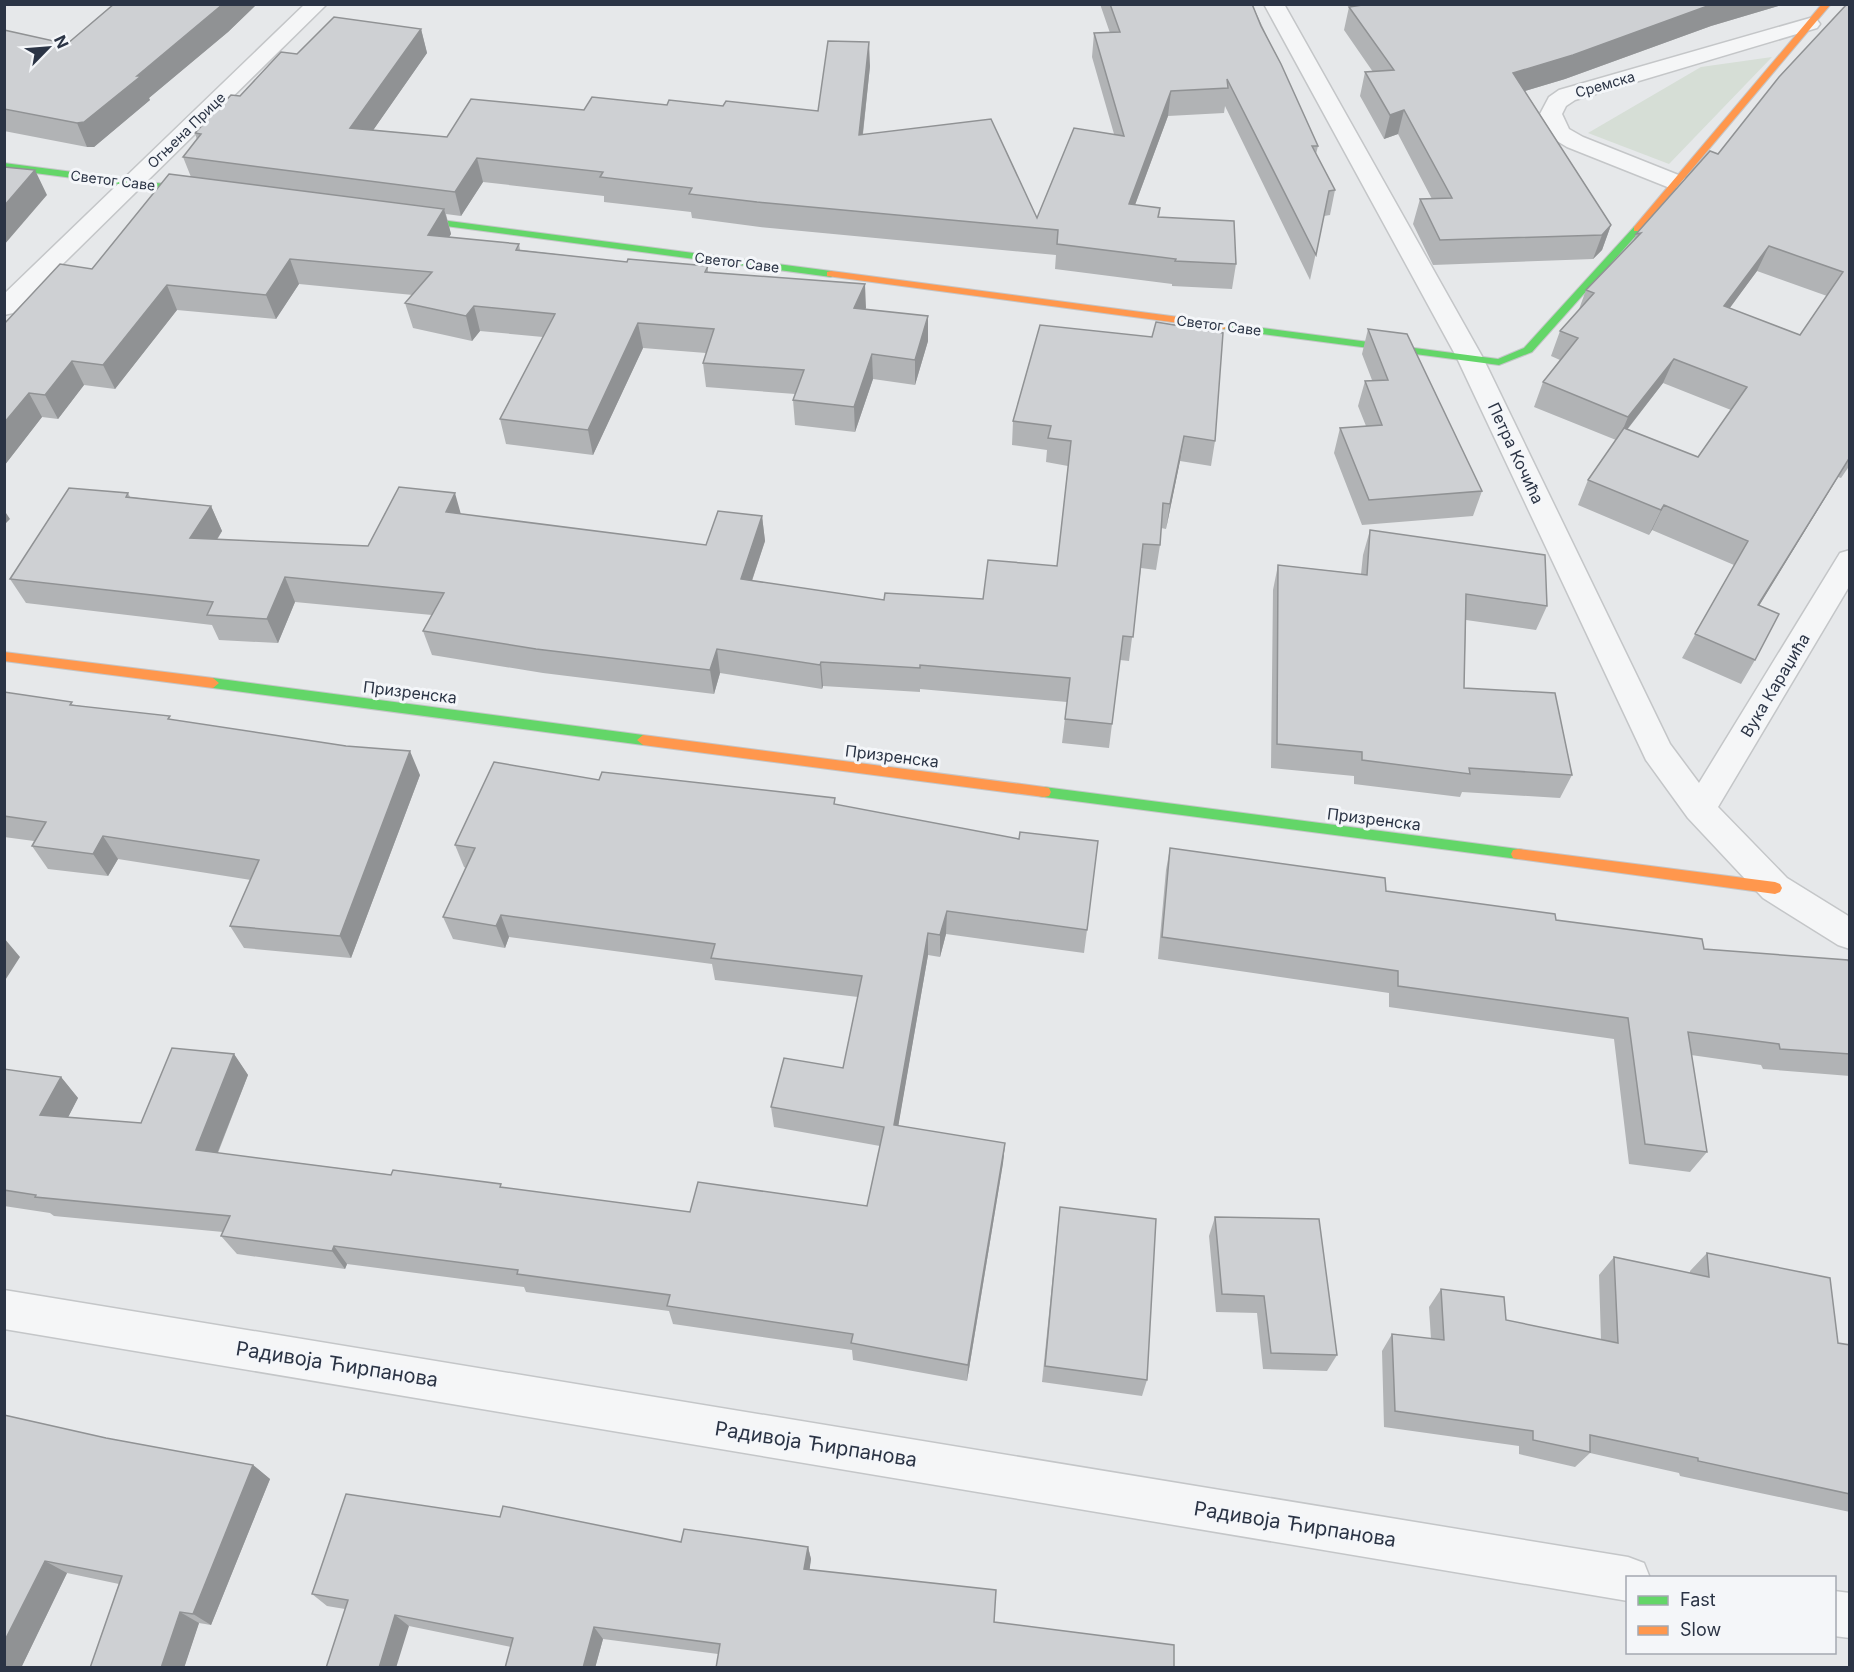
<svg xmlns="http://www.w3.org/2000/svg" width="1854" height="1672" font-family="Inter,sans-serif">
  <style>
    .green { fill: #d6ded6 }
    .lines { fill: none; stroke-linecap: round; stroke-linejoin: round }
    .street-casing { stroke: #c4c6c8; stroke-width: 3 }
    .fast-casing { stroke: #c4c6c8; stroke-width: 2 }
    .slow-casing { stroke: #c4c6c8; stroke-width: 2 }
    .street { fill: #f5f6f7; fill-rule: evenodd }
    .fast { fill: #63d668; fill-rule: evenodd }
    .slow { fill: #ff974d; fill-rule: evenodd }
    .wall { fill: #b1b3b5; fill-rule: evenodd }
    .shaded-wall { fill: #909294 }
    .building { fill: #ced0d3; stroke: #909294; stroke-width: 1.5; fill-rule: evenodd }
    .labels { text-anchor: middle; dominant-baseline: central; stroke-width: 6; stroke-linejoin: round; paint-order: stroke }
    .far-street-label { font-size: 14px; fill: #2b3445; stroke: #f4f6f9 }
    .street-label { font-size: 16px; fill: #2b3445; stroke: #f4f6f9 }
    .near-street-label { font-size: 20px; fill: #2b3445; stroke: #f4f6f9 }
  </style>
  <rect width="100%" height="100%" fill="#e6e8ea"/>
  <path class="green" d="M 1772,57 L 1669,164 L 1588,133 L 1701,67 Z"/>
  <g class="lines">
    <defs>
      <path id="street" d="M 305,4 L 327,4 L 13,313 L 4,315 L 4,294 Z
        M 1264,4 L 1284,4 L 1483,358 L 1670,744 L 1699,783 L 1840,553 L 1850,550 L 1850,585 L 1718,807 L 1787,878 L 1850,917 L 1850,949 L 1838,945 L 1763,898 L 1688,818 L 1646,760 L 1457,358 Z
        M 1810,18 L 1817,20 L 1820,24 L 1817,28 L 1575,100 L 1566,106 L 1562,114 L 1569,129 L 1583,137 L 1686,178 L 1690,183 L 1686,188 L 1670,188 L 1567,147 L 1552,138 L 1540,114 L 1549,97 L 1559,90 Z
        M 4,1290 L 1628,1557 L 1644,1563 L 1650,1578 L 1628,1578 L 1628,1601 L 4,1329 Z
        M 1834,1591 L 1850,1593 L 1850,1638 L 1834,1636 Z"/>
      <path id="fast" d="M 4,163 L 203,189 L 208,192 L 203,195 L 4,169 Z
        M 403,215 L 831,271 L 836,274 L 831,277 L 400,220 L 400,216 Z
        M 1637,226 L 1642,229 L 1640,231 L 1532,352 L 1499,365 L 1224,329 L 1219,326 L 1224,323 L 1498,359 L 1524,348 L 1634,227 Z
        M 213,678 L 643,735 L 649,740 L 643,745 L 213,688 L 207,683 Z
        M 1044,787 L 1518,849 L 1523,850 L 1525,854 L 1523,858 L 1518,859 L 1044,797 L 1039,796 L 1037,792 L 1039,788 Z"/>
      <path id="slow" d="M 1822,4 L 1831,4 L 1640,231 L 1634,231 L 1634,227 Z
        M 831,271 L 1224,323 L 1229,326 L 1224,329 L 827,276 L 827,272 Z
        M 4,652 L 213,678 L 219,683 L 213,688 L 4,661 Z
        M 643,735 L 1044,787 L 1049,788 L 1051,792 L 1049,796 L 1044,797 L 643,745 L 637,740 Z
        M 1518,849 L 1775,882 L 1780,884 L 1782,888 L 1780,892 L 1775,894 L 1518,859 L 1513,858 L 1511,854 L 1513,850 Z"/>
    </defs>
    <use href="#street" class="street-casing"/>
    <use href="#fast" class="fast-casing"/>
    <use href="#slow" class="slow-casing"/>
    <use href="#street" class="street"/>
    <use href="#fast" class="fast"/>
    <use href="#slow" class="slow"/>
  </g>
  <path class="wall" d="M 114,4 L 257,4 L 228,32 L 149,98 L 150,100 L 94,147 L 87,147 L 4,131 L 4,30 L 67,44 Z
    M 1100,4 L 1252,4 L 1318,146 L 1316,154 L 1335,190 L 1330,215 L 1324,216 L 1310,280 L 1225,106 L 1224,113 L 1168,116 L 1135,205 L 1160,208 L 1159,217 L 1236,264 L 1232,289 L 1172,286 L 1172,284 L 1055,269 L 1056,255 L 760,227 L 692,218 L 691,212 L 604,202 L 604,196 L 483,182 L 461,216 L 446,214 L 451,234 L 449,237 L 519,244 L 520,250 L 627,262 L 708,266 L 708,272 L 865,309 L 928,316 L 928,341 L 915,385 L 873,379 L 855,432 L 795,425 L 793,400 L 795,394 L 706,387 L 703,363 L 706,353 L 643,348 L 593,455 L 506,444 L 500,419 L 543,337 L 480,331 L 472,341 L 413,328 L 405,303 L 413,295 L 299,284 L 276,319 L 177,310 L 115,389 L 84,385 L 58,419 L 42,417 L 4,466 L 4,324 L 92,269 L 191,177 L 183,157 L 197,140 L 195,133 L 240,96 L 297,54 L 421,29 L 427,53 L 373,130 L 447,137 L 584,110 L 667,105 L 818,111 L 870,66 L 863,134 L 1037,218 L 1114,134 L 1092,57 L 1094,33 L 1110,33 Z
    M 1369,4 L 1785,4 L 1711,26 L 1565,79 L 1525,91 L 1611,225 L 1602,250 L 1593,259 L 1433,265 L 1413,224 L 1420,199 L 1432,199 L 1398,134 L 1384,139 L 1360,96 L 1365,72 L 1373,72 L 1344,30 L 1349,7 Z
    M 1850,4 L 1850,465 L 1841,478 L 1838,477 L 1759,606 L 1755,660 L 1741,684 L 1682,658 L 1734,565 L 1652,530 L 1649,535 L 1578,505 L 1588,480 L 1616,440 L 1534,407 L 1543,382 L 1560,360 L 1551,356 L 1560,331 L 1578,312 L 1586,290 L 1633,242 L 1636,234 L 1718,154 ZM 1757,271 L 1827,296 L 1800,335 L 1729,308 ZM 1663,383 L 1731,410 L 1698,457 L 1627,430 Z
    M 1040,325 L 1215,441 L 1211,466 L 1180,461 L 1166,529 L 1161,528 L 1160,545 L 1156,570 L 1141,568 L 1129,661 L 1120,660 L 1109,748 L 1062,743 L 1067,702 L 920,689 L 920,692 L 823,686 L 822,689 L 720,673 L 714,694 L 543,673 L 432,655 L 423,631 L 432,615 L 295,602 L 278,643 L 219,640 L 212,625 L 26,603 L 10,579 L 128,493 L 130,497 L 211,506 L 222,531 L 217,540 L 368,546 L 461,514 L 706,545 L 762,516 L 765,541 L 752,581 L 884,600 L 983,599 L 1057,566 L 1068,466 L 1046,462 L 1047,450 L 1012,445 L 1013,421 Z
    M 1368,329 L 1482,491 L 1473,516 L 1362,525 L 1334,453 L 1340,428 L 1366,426 L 1358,406 L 1365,381 L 1372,380 L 1362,354 Z
    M 1370,530 L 1547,606 L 1536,630 L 1466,620 L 1464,688 L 1572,775 L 1560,798 L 1462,792 L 1460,797 L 1354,784 L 1354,776 L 1271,768 L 1273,590 L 1278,565 L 1361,574 L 1363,555 Z
    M 4,692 L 75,705 L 172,720 L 420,775 L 351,958 L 244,948 L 230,926 L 251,880 L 118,859 L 108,876 L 48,869 L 32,846 L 34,841 L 4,837 Z
    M 599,780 L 835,805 L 1087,930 L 1084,953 L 946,934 L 940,957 L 928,955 L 898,1126 L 1005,1143 L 1003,1163 L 967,1381 L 853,1360 L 852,1350 L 673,1324 L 669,1311 L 526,1292 L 524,1287 L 347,1264 L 345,1269 L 237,1254 L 221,1236 L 223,1232 L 54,1216 L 50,1213 L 4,1206 L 4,1069 L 61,1077 L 78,1098 L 68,1117 L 141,1123 L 234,1054 L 248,1075 L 218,1153 L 690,1212 L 867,1206 L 880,1146 L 774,1127 L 771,1107 L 843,1068 L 858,997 L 715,980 L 712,964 L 509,937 L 505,948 L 453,939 L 443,917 L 466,868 L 464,867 L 455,845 Z
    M 1170,848 L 1386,891 L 1556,920 L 1704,949 L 1850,965 L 1850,1076 L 1763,1069 L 1761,1065 L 1691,1055 L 1707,1152 L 1690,1172 L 1629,1164 L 1614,1039 L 1389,1007 L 1389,993 L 1158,959 L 1166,870 Z
    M 1060,1207 L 1147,1380 L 1142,1396 L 1042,1382 L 1058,1225 Z
    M 1215,1217 L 1337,1355 L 1327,1371 L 1263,1369 L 1257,1313 L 1216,1312 L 1209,1236 Z
    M 1707,1253 L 1838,1343 L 1850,1345 L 1850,1512 L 1680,1476 L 1679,1473 L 1590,1453 L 1575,1467 L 1519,1454 L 1519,1446 L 1384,1427 L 1382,1351 L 1392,1334 L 1431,1339 L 1429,1307 L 1441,1289 L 1506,1320 L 1601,1340 L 1599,1275 L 1614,1257 L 1690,1273 L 1690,1271 Z
    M 4,1415 L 106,1438 L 253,1465 L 270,1479 L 211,1625 L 199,1623 L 184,1668 L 90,1668 L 119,1584 L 67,1573 L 21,1668 Z
    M 500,1517 L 681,1542 L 808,1547 L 811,1559 L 809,1570 L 718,1654 L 603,1639 L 595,1668 L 505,1668 L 511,1647 L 409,1626 L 345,1609 L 327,1606 L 312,1594 Z"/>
  <path class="shaded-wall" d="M 223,4 L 257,4 L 228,32 L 149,98 L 150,100 L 94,147 L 87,147 L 77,123 L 137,76 Z
    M 1713,4 L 1785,4 L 1711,26 L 1565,79 L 1505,97 L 1513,73 Z
    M 421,29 L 427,53 L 358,152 L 350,128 Z
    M 869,42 L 870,66 L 860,159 L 859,135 Z
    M 1171,91 L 1168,116 L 1126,229 L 1129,204 Z
    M 1404,110 L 1398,134 L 1384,139 L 1390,115 Z
    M 477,158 L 483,182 L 461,216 L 455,192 Z
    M 35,170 L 47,195 L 4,245 L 4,206 Z
    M 444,209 L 451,234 L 435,260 L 428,235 Z
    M 1611,225 L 1602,250 L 1593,259 L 1602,235 Z
    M 1769,246 L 1757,271 L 1713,331 L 1724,306 Z
    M 290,259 L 299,284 L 276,319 L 266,295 Z
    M 865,284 L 866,308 L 855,333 L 854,308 Z
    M 167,285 L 177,310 L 115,389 L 103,365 Z
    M 474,306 L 480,331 L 472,341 L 466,316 Z
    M 928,316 L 928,341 L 915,385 L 915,360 Z
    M 638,323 L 643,348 L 593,455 L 588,430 Z
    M 872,354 L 873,379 L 855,432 L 854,407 Z
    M 1674,359 L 1663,383 L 1618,441 L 1628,417 Z
    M 72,361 L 84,385 L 58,419 L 45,395 Z
    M 29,393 L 42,417 L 4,466 L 4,423 Z
    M 1184,436 L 1180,461 L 1166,529 L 1170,504 Z
    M 1850,457 L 1838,477 L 1744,630 L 1758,605 Z
    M 455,493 L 462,518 L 446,512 Z
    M 1664,505 L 1652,530 L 1649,535 L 1661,510 Z
    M 211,506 L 222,531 L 202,563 L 190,538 Z
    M 4,510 L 10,519 L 4,525 Z
    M 762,516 L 765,541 L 744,604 L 741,579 Z
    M 285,577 L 295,602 L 278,643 L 267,619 Z
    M 717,649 L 720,673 L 714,694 L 710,670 Z
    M 821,662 L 823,686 L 822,689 L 820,665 Z
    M 410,751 L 420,775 L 351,958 L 340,936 Z
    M 103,836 L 118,859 L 108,876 L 93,854 Z
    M 947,911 L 946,934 L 940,957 L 940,935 Z
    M 501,915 L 509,937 L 505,948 L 496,926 Z
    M 928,933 L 928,955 L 895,1145 L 894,1125 Z
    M 4,938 L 20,957 L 4,982 Z
    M 234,1054 L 248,1075 L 211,1169 L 196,1150 Z
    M 61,1077 L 78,1098 L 59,1135 L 40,1115 Z
    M 1005,1143 L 1003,1163 L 967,1381 L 968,1365 Z
    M 334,1246 L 347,1264 L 345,1269 L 332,1251 Z
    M 253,1465 L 270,1479 L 211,1625 L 193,1614 Z
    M 808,1547 L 811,1559 L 808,1582 L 804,1569 Z
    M 45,1561 L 67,1573 L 21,1668 L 4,1668 L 4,1642 Z
    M 180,1612 L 199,1623 L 184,1668 L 161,1668 Z
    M 395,1615 L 409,1626 L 396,1668 L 379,1668 Z
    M 594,1627 L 603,1639 L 595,1668 L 583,1668 Z"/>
  <path class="building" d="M 114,4 L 223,4 L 137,76 L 141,76 L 84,122 L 77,123 L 4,109 L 4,30 L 67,44 Z
    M 1110,4 L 1252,4 L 1261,26 L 1281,64 L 1318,146 L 1312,146 L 1335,190 L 1329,191 L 1316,255 L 1227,79 L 1228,88 L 1171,91 L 1129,204 L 1160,208 L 1158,217 L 1234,221 L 1236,264 L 1175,261 L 1176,259 L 1057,244 L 1058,230 L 757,202 L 689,194 L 692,188 L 600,177 L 603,172 L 477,158 L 455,192 L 183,157 L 201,134 L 195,133 L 231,95 L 240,96 L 281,52 L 297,54 L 334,17 L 421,29 L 350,128 L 447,137 L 471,99 L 584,110 L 592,97 L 667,105 L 669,100 L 723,106 L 726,101 L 818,111 L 828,41 L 869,42 L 859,135 L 991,119 L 1037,218 L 1074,128 L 1124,136 L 1094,33 L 1120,32 Z
    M 1369,4 L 1713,4 L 1573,55 L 1513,73 L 1611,225 L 1602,235 L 1440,240 L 1420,199 L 1452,198 L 1404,110 L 1390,115 L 1365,72 L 1394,70 L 1349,7 Z
    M 1847,4 L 1850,4 L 1850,457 L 1758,605 L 1779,614 L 1755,660 L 1695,634 L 1748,541 L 1664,505 L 1661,510 L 1588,480 L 1624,428 L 1698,457 L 1747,387 L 1674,359 L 1628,417 L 1543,382 L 1578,338 L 1560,331 L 1594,293 L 1586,290 L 1641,233 L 1636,234 L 1710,151 L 1718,154 L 1779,77 ZM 1769,246 L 1843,272 L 1800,335 L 1724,306 Z
    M 4,167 L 35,170 L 4,206 Z
    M 169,174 L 444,209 L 428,235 L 519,244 L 516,250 L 627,262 L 628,259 L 708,266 L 705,272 L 865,284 L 854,308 L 928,316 L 915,360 L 872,354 L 854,407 L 793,400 L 804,370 L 703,363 L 714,329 L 638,323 L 588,430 L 500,419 L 555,314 L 474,306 L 466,316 L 405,303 L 432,272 L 290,259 L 266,295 L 167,285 L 103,365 L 72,361 L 45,395 L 29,393 L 4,423 L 4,324 L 60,264 L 92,269 Z
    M 1156,322 L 1223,333 L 1215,441 L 1184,436 L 1170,504 L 1163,503 L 1160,545 L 1143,544 L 1133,637 L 1123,636 L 1112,724 L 1065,719 L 1070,678 L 920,665 L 920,668 L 821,662 L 820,665 L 717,649 L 710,670 L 536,649 L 423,631 L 444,593 L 285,577 L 267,619 L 207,615 L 213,602 L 10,579 L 69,488 L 128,493 L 126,497 L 211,506 L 190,538 L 368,546 L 399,487 L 455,493 L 446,512 L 706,545 L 718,511 L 762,516 L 741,579 L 884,600 L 885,593 L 983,599 L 988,560 L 1057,566 L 1071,441 L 1048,438 L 1051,426 L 1013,421 L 1040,325 L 1152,337 Z
    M 1368,329 L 1407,334 L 1482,491 L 1369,500 L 1340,428 L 1382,425 L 1365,381 L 1388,380 Z
    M 1370,530 L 1545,555 L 1547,606 L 1466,594 L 1464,688 L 1555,693 L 1572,775 L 1469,768 L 1470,774 L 1362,760 L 1362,752 L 1277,744 L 1278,565 L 1367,575 Z
    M 4,692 L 72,702 L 70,705 L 170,716 L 168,719 L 346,746 L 410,751 L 340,936 L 230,926 L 259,860 L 103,836 L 93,854 L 32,846 L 46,822 L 4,816 Z
    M 494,762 L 599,780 L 602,772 L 835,798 L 834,804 L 1019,839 L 1020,832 L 1098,841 L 1087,930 L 947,911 L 940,935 L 928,933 L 894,1125 L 1005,1143 L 968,1365 L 851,1343 L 853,1334 L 667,1306 L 670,1295 L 517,1274 L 518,1270 L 334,1246 L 332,1251 L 221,1236 L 230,1216 L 35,1197 L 36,1195 L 4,1190 L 4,1069 L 61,1077 L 40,1115 L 141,1123 L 172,1048 L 234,1054 L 196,1150 L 391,1175 L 393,1170 L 501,1184 L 500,1187 L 690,1212 L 698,1182 L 867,1206 L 884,1127 L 771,1107 L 784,1058 L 843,1068 L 862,976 L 711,958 L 715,944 L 501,915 L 496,926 L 443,917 L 475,848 L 455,845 Z
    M 1170,848 L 1385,878 L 1386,891 L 1555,914 L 1556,920 L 1702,939 L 1704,949 L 1848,960 L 1850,965 L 1850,1054 L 1780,1049 L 1779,1044 L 1688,1032 L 1707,1152 L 1645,1144 L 1628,1018 L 1398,986 L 1398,971 L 1162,937 Z
    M 1060,1207 L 1156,1219 L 1147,1380 L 1045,1366 Z
    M 1215,1217 L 1319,1219 L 1337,1355 L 1271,1353 L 1264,1296 L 1222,1294 Z
    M 1707,1253 L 1830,1278 L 1838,1343 L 1850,1345 L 1850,1494 L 1698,1461 L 1698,1458 L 1590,1435 L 1590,1452 L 1533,1440 L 1533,1431 L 1395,1411 L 1392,1334 L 1444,1340 L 1441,1289 L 1504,1297 L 1506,1320 L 1618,1343 L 1614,1257 L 1709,1277 Z
    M 4,1415 L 106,1438 L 253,1465 L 193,1614 L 180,1612 L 161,1668 L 90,1668 L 122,1576 L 45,1561 L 4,1642 Z
    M 346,1494 L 500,1517 L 503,1506 L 681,1542 L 684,1529 L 808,1547 L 804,1569 L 996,1590 L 994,1622 L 1174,1645 L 1174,1668 L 716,1668 L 720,1644 L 594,1627 L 583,1668 L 505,1668 L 513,1638 L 395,1615 L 379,1668 L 326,1668 L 348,1600 L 312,1594 Z"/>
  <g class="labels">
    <g class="far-street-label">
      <text transform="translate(1605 84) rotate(-16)">Сремска</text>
      <text transform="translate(186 130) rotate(-44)">Огњена Прице</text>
      <text transform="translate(113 180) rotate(7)">Светог Саве</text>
      <text transform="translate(737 262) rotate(7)">Светог Саве</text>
      <text transform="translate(1219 325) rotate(7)">Светог Саве</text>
    </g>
    <g class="street-label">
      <text transform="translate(1516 453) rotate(65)">Петра Кочића</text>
      <text transform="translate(1775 685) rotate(-59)">Вука Караџића</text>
      <text transform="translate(410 692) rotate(7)">Призренска</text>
      <text transform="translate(892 756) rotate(7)">Призренска</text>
      <text transform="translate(1374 819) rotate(7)">Призренска</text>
    </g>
    <g class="near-street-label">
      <text transform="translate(337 1364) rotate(9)">Радивоја Ћирпанова</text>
      <text transform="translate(816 1444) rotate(9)">Радивоја Ћирпанова</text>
      <text transform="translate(1295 1524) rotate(9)">Радивоја Ћирпанова</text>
    </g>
  </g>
  <rect width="1854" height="1672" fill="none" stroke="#2b3445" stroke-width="12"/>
  <rect x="1626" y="1576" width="210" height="78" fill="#f4f6f9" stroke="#a4a8b1" stroke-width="1.5"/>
  <rect x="1638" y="1596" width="30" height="9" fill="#63d668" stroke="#a4a8b1" stroke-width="1.5"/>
  <text x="1680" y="1606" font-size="18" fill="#2b3445">Fast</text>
  <rect x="1638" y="1626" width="30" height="9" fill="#ff974d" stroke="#a4a8b1" stroke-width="1.5"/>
  <text x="1680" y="1636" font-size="18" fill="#2b3445">Slow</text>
  <g transform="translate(48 48) rotate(65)" stroke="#f4f6f9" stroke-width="4.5" paint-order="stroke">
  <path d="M0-4.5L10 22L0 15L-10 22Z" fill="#2b3445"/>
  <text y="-9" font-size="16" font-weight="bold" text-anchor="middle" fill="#2b3445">N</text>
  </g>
</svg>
